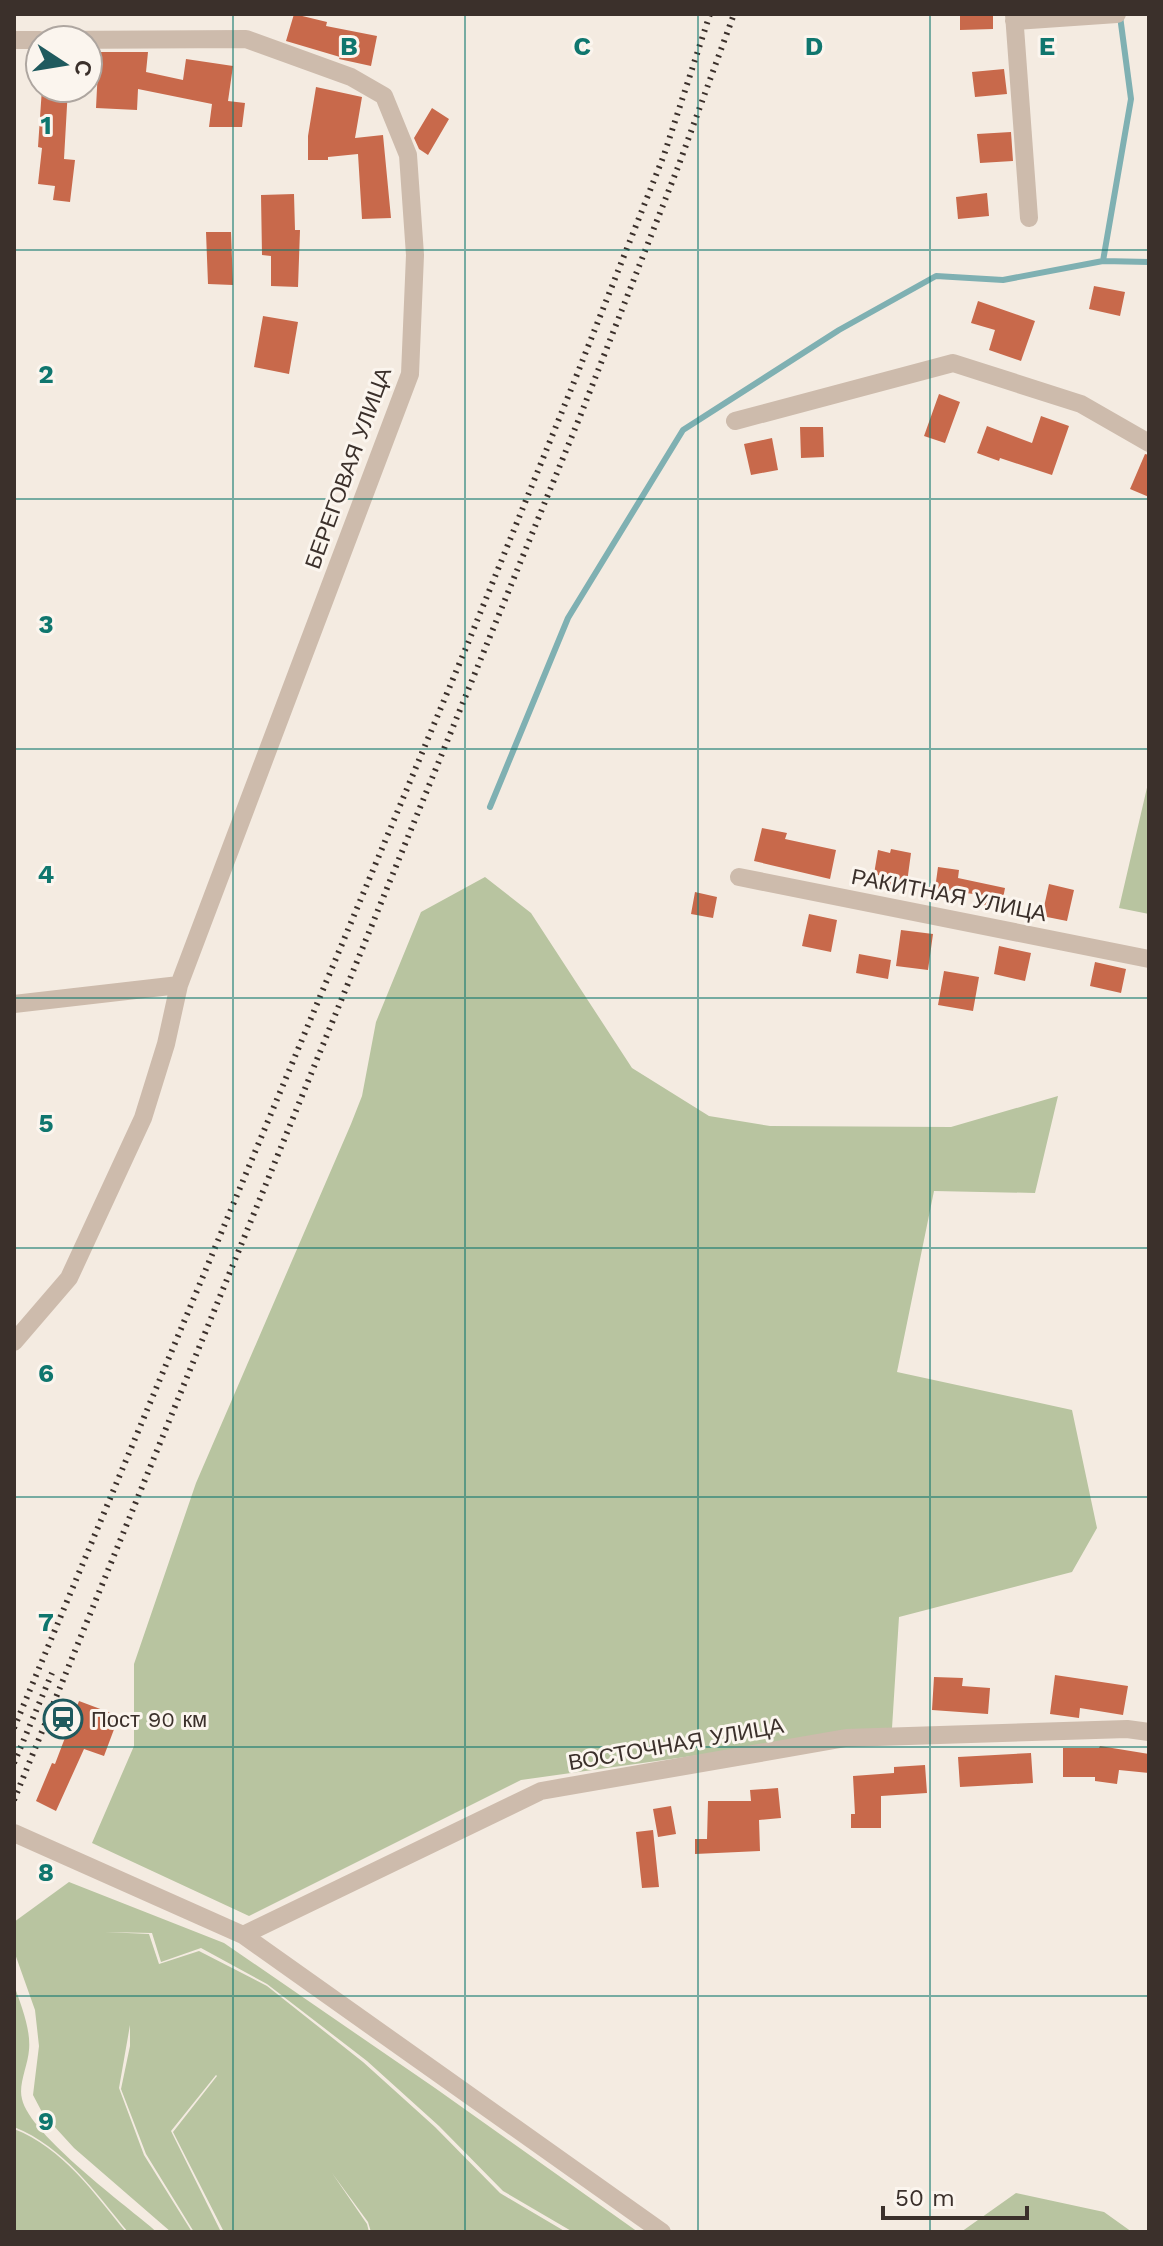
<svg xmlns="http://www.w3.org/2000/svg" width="1163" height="2246" font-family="'Work Sans',sans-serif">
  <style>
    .green { fill: #b8c4a0 }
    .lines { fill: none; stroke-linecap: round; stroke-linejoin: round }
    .stream { stroke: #7fb0b2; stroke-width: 6 }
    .building { fill: #c8694b }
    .street { stroke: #cdbbac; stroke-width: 18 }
    .rail { stroke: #3b302b; stroke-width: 6; stroke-dasharray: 2 6; stroke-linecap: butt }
    .grid { fill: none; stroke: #0f766e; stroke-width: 2; stroke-opacity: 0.55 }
    .labels { text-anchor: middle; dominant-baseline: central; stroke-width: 6; stroke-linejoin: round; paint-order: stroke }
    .street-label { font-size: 22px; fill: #3b302b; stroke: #fbf5ee }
    .poi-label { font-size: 22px; fill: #3b302b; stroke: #fbf5ee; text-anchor: start }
    .grid-label { font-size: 26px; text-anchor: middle; font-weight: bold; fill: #0f766e; stroke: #fbf5ee; stroke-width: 6; stroke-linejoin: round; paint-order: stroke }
  </style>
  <rect width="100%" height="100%" fill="#f4ebe1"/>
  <path class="green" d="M 1149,779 L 1149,914 L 1119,908 Z
    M 485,877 L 531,913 L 632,1068 L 709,1116 L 770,1126 L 951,1127 L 1058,1096 L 1035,1193 L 934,1191 L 897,1372 L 1072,1410 L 1097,1528 L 1072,1572 L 899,1617 L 892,1728 L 521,1780 L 249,1916 L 92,1843 L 134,1746 L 134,1664 L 196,1483 L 351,1124 L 362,1096 L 376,1022 L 421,912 Z
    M 69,1882 L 224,1943 L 435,2088 L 638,2232 L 573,2232 L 503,2191 L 439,2126 L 367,2061 L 267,1984 L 201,1948 L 161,1962 L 152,1933 L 105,1932 L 149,1934 L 159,1964 L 199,1951 L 267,1986 L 363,2062 L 435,2127 L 500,2193 L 566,2232 L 371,2232 L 368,2222 L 332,2173 L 367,2224 L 369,2232 L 224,2232 L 173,2132 L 217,2076 L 216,2075 L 171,2131 L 221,2232 L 194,2232 L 146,2154 L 121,2089 L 130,2046 L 130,2025 L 119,2088 L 144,2155 L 192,2232 L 171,2232 L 74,2148 L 43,2114 L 33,2095 L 39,2046 L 35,2010 L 14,1951 L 14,1922 Z
    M 14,1985 C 21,2005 31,2029 29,2050 C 28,2065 18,2085 22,2099 C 30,2135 127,2206 157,2232 L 128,2232 C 95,2192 64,2147 14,2127 Z
    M 14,2129 C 63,2148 94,2193 126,2232 L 14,2232 Z
    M 1016,2193 L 1104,2212 L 1132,2232 L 961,2232 Z"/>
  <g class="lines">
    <path class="stream" d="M 1103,261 L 1131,99 L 1120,16
      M 490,807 L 568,618 L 683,430 L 839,330 L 936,276 L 1003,280 L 1103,261 L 1149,262"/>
  </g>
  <path class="building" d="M 294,14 L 327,22 L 326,26 L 377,36 L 371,66 L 339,59 L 340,57 L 286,41 Z
    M 960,14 L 993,14 L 993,29 L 960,30 Z
    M 88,52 L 148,52 L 146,72 L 183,80 L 186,59 L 233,66 L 228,101 L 245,103 L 242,127 L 209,127 L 212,104 L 138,89 L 137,110 L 96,108 L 98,68 L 88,69 Z
    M 1004,69 L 1007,94 L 975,97 L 972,72 Z
    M 316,87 L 362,97 L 355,138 L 383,135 L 391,218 L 362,219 L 358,154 L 328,157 L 328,160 L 308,160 L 308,136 Z
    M 42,88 L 68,88 L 64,159 L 75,160 L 70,202 L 53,200 L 55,186 L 38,184 L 42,148 L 38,147 Z
    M 432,108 L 449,119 L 428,155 L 419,149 L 414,138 Z
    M 1011,132 L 1013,161 L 980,163 L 977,134 Z
    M 987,193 L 989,216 L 958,219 L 956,197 Z
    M 294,194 L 295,230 L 300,230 L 298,287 L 271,286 L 271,256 L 262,255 L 261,195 Z
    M 206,232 L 231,232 L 233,285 L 208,284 Z
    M 1094,286 L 1125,292 L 1120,316 L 1089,309 Z
    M 978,301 L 1035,321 L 1021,361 L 989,350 L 995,330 L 971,323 Z
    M 263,316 L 298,322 L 289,374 L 254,367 Z
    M 939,394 L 960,402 L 945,443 L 924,436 Z
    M 1041,416 L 1069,426 L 1052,475 L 1000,458 L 999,461 L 977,453 L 987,426 L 1032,443 Z
    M 800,427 L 823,427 L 824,457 L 801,458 Z
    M 772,438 L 778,470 L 751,475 L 744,444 Z
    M 1145,454 L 1149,455 L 1149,497 L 1130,489 Z
    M 762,828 L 787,833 L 785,839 L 836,850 L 830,879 L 754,861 Z
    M 891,849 L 911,853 L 906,890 L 885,886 L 886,877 L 874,874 L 878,850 L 890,853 Z
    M 938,867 L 959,870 L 958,878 L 1005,888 L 1001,909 L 979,905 L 981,895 L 935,889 Z
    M 1049,884 L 1074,890 L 1067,921 L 1042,916 Z
    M 695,892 L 717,897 L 713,918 L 691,914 Z
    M 809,914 L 837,920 L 831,952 L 802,946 Z
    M 901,930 L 933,934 L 928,970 L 896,966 Z
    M 999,946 L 1031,953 L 1025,981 L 994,974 Z
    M 859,954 L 891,960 L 888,979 L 856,973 Z
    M 1095,962 L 1126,969 L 1121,993 L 1090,986 Z
    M 944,971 L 979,977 L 973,1011 L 938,1005 Z
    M 1055,1675 L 1128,1686 L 1123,1715 L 1080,1708 L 1079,1718 L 1050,1714 Z
    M 934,1677 L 963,1678 L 962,1686 L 990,1688 L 988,1714 L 932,1710 Z
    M 79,1701 L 119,1716 L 104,1756 L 84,1749 L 56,1811 L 36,1801 L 52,1763 L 55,1764 Z
    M 1100,1746 L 1149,1754 L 1149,1773 L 1119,1770 L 1117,1784 L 1095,1781 L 1095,1777 L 1063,1777 L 1063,1748 L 1099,1748 Z
    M 1031,1753 L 1033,1783 L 960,1787 L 958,1757 Z
    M 925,1765 L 927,1793 L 881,1796 L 881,1828 L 851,1828 L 851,1814 L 855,1814 L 853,1776 L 894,1773 L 894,1767 Z
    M 778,1788 L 781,1818 L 759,1820 L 760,1851 L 695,1854 L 695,1839 L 707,1839 L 708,1801 L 751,1801 L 750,1790 Z
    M 671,1806 L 676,1834 L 658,1837 L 653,1809 Z
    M 653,1830 L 659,1887 L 642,1888 L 636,1832 Z"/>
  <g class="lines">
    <path class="street" d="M 1014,14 L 1029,218
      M 1014,21 L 1117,14
      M 14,40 L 40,40
      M 735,421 L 953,363 L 1081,404 L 1149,443
      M 739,877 L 1149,959
      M 14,1004 L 179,985
      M 14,1342 L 69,1278 L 143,1118 L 166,1044 L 179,985 L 410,374 L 415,255 L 408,155 L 384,96 L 351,77 L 246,39 L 52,40
      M 14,1833 L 243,1935 L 662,2232
      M 243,1935 L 541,1791 L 846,1738 L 1127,1729 L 1149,1732"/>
    <path class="rail" d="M 14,1728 L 468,643 L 574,382 L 664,155 L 710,14
      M 14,1763 L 52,1673
      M 14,1800 L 581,414 L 678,167 L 734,14"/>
  </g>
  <path class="grid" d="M 233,14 L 233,2232M 465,14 L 465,2232M 698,14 L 698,2232M 930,14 L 930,2232M 14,250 L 1149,250M 14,499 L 1149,499M 14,749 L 1149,749M 14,998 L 1149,998M 14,1248 L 1149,1248M 14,1497 L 1149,1497M 14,1747 L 1149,1747M 14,1996 L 1149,1996"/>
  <defs>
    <symbol id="station-ring" viewBox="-11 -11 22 22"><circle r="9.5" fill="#fbf5ee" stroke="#1f5a5e" stroke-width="1.5"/><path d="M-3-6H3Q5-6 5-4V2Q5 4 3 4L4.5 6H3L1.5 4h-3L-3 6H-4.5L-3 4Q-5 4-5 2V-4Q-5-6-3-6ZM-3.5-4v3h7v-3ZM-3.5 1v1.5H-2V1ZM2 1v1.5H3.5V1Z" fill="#1f5a5e"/></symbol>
  </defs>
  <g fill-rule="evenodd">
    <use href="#station-ring" x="41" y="1697" width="44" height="44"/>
  </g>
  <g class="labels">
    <g class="street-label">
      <text transform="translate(348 468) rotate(-70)">БЕРЕГОВАЯ УЛИЦА</text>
      <text transform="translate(949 895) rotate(11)">РАКИТНАЯ УЛИЦА</text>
      <text transform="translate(676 1744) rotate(-10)">ВОСТОЧНАЯ УЛИЦА</text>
    </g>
    <g class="poi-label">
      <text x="91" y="1719">Пост 90 км</text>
    </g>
  </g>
  <g class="grid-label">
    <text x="349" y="55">B</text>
    <text x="582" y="55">C</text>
    <text x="814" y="55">D</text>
    <text x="1047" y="55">E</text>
    <text x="46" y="134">1</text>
    <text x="46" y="383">2</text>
    <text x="46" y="633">3</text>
    <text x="46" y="883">4</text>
    <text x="46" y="1132">5</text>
    <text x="46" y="1382">6</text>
    <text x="46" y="1631">7</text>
    <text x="46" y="1881">8</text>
    <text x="46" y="2130">9</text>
  </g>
  <rect width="1163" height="2246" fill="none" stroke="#3b302b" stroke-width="32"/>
  <g transform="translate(64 64) rotate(102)"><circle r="38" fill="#fbf5ee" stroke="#aea6a0" stroke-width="2"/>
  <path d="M0-6L14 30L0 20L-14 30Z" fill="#1f5a5e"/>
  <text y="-12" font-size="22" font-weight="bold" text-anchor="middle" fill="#3b302b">С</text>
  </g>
  <path d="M883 2206v12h144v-12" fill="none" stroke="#3b302b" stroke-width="4"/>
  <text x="895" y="2206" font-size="24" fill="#3b302b" stroke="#fbf5ee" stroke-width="6" paint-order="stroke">50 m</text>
</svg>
